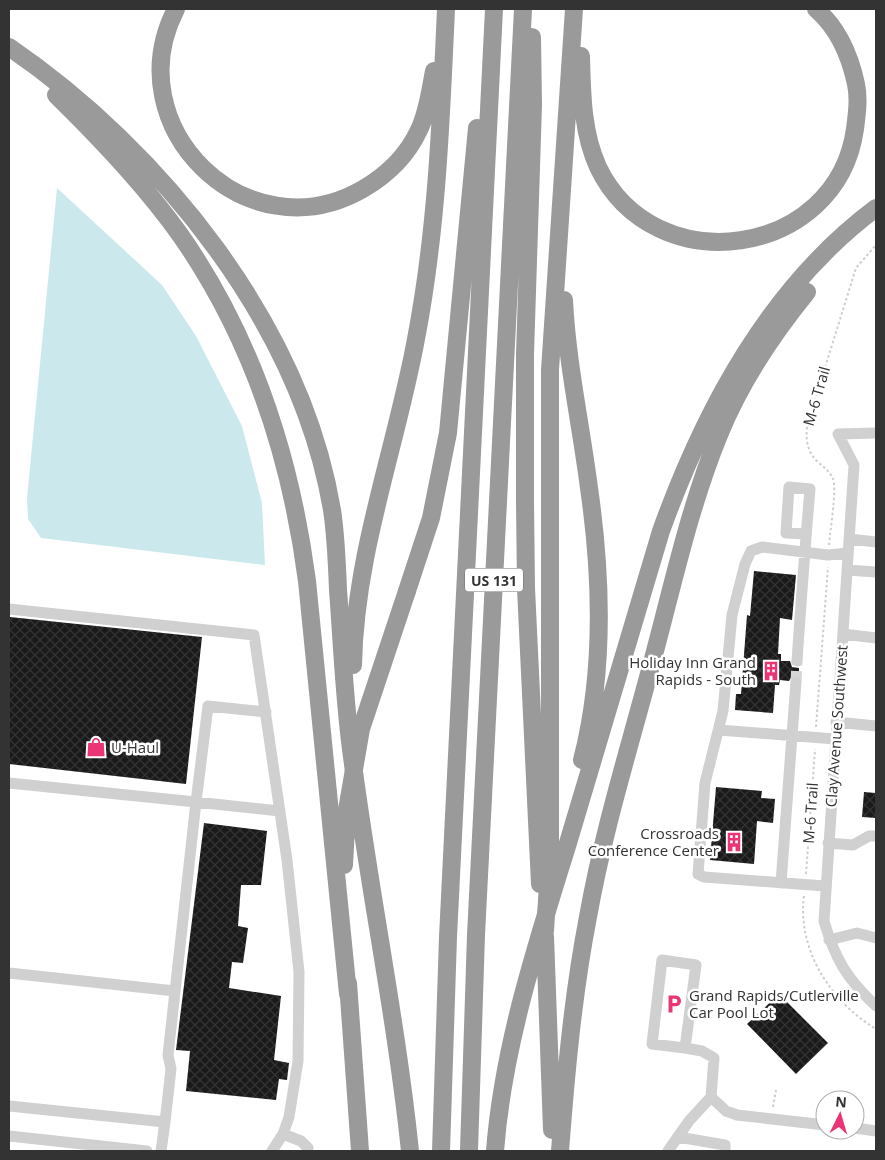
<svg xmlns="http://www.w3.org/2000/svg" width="885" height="1160" font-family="'Open Sans',sans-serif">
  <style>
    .water { fill: #cbe9ed }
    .building { fill: url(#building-cross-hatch) }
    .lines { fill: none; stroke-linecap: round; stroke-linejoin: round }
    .minor-tunnel { stroke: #d6d6d6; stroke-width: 11; stroke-dasharray: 11 5.5; stroke-linecap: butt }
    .path { stroke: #cdcdcd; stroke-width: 2; stroke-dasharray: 2.5 2.5; stroke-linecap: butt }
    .minor { stroke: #d0d0d0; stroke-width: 11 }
    .highway { stroke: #9a9a9a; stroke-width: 18 }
    .highway-bridge { stroke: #9a9a9a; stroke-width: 18 }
    .labels { text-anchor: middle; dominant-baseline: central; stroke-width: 5; stroke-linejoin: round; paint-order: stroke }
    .shield { fill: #fff; stroke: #707070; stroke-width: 1 }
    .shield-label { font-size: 14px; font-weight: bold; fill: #333 }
    .street-label { font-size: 15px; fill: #333; stroke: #fff }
    .poi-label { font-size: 15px; fill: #333; stroke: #fff; text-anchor: end }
  </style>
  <defs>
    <pattern id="building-cross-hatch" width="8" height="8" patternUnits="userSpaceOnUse" patternTransform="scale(1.25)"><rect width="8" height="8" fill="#1a1a1a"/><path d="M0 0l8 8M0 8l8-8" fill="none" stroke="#333"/></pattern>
  </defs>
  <rect width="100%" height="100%" fill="#fff"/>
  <path class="water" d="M 57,188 L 162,285 L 196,336 L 242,426 L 262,503 L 265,565 L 41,538 L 28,519 L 27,498 Z"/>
  <path class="building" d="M 754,571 L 796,575 L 792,620 L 780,618 L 778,654 L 781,654 L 781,661 L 790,661 L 792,667 L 799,668 L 799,675 L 792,676 L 789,681 L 780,680 L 779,685 L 775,685 L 773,713 L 735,710 L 736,694 L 741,694 L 747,615 L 750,616 Z
    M 10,617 L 202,637 L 186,784 L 9,764 Z
    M 716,787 L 762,791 L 761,798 L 775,799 L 773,823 L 757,821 L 754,864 L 710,860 Z
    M 864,792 L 876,793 L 876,818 L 862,817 Z
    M 204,823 L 267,831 L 261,885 L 241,885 L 238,926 L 248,928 L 243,963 L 232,962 L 229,988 L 281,996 L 274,1060 L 289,1063 L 287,1080 L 279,1079 L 276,1100 L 186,1091 L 190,1051 L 176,1050 Z
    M 779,994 L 828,1043 L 796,1074 L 747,1024 Z"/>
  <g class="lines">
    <path class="minor-tunnel" d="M 796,682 L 797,661"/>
    <path class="path" d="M 829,545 C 830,531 837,490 833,479 C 830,471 823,467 817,461 C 806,451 805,435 808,422 L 856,268 L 876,245
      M 816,727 L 828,567
      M 806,874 L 815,749
      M 804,896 C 797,950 831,1002 876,1029
      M 773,1107 L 776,1090"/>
    <path class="minor" d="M 876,433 L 838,434 L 854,465 L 824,921 C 835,959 847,979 876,1006
      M 849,539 L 876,542
      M 847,570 L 876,572
      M 9,609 L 254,635 L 287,860 L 299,972 L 298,1061 L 289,1117 L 283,1134
      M 843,634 L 876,638
      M 797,661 C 801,603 805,546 810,489 L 789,487 L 786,533 L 806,534
      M 266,712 L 208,706 L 196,802 L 280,811
      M 836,722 L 876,726
      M 719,730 L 835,739
      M 9,783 L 196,802 L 168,1055 L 171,1069 L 165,1122 L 9,1106
      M 828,843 L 853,845 L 869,836 L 876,836
      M 781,883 L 796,682
      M 825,886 L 704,877 L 698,874 L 705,783 L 723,711 L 732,615 L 745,564 L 751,551 L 762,547 L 828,555 L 848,553
      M 829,940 L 857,933 L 876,938
      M 9,973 L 175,991
      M 685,1048 L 652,1044 L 662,960 L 696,965 L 685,1048 L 702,1051 L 714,1058 L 711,1097
      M 711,1097 L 726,1111 L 737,1115 L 825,1125
      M 855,1128 L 876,1131
      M 9,1136 L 147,1151
      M 678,1137 L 725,1145 L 725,1151
      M 161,1151 L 165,1122
      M 272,1151 L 283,1134 L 301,1141 L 308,1148 L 307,1151
      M 668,1151 L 689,1121 L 711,1097"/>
    <path class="highway" d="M 176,9 C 115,127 247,256 363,189 C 387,175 407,156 419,130 C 428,111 430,91 434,71
      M 532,37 L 533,105 L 525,354 L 525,502 L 526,588 L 540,884
      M 9,47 C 161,151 301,325 332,510 C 336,536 337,563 338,590 C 342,643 344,696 351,749 C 368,884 396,1016 410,1151
      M 581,56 C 582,93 582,132 598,167 C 654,284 837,258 855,129 C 857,113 859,99 856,84 C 850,56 838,28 816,9
      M 56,95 C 101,139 145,185 181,236 C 252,338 291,459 307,581 L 348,994
      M 564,300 C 567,363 581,425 589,488 C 602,578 605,671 582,760
      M 407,591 L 431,518 L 448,433 L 477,128
      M 353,665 C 355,553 396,448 416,339 C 437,230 441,120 446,9
      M 550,845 L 550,370 L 574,9
      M 344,865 L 347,810
      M 545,936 L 552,1130
      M 348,983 L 360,1151
      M 441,1151 L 448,937 L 494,9
      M 469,1151 L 476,935 L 523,9
      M 495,1151 C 503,1046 537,943 568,843 C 599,739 630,635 661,531 C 705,409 770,287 876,208
      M 560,1151 C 566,1073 573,994 588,917 C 603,832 629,749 651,666 C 672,589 689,508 719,435 C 740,383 772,335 807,292"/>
    <path class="highway-bridge" d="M 347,810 L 361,729 L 407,591
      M 545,931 L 550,853"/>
  </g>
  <defs>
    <symbol id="building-bare" viewBox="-9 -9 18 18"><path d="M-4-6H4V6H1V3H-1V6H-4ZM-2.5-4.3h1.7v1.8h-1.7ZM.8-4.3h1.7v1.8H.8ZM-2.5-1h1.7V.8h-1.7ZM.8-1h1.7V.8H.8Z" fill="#eb3475" stroke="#fff" stroke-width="2.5" paint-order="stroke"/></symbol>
    <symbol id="shop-bare" viewBox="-9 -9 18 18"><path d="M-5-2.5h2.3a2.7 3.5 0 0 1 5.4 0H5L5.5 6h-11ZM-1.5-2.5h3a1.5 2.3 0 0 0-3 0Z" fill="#eb3475" stroke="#fff" stroke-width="2.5" paint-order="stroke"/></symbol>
    <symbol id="parking-bare" viewBox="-9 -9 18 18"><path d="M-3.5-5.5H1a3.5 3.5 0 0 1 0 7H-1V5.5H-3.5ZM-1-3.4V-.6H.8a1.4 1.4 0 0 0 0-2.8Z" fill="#eb3475" stroke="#fff" stroke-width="2.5" paint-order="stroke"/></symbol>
  </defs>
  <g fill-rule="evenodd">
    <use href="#building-bare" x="757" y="657" width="28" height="28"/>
    <use href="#shop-bare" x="82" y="733" width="28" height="28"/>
    <use href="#building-bare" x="720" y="828" width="28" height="28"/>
    <use href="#parking-bare" x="660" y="990" width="28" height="28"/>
  </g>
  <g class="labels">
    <rect class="shield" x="465" y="568.5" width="58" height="23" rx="4"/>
    <g class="shield-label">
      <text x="494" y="580">US 131</text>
    </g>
    <g class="street-label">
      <text transform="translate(816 396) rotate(-74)">M-6 Trail</text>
      <text transform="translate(836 726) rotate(-86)">Clay Avenue Southwest</text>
      <text transform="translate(810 813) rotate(-86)">M-6 Trail</text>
    </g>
    <g class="poi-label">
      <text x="756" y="662">Holiday Inn Grand<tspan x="756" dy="17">Rapids - South</tspan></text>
      <text x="111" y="747" text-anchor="start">U-Haul</text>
      <text x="719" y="833">Crossroads<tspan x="719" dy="17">Conference Center</tspan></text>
      <text x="689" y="995" text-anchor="start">Grand Rapids/Cutlerville<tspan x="689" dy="17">Car Pool Lot</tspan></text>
    </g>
  </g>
  <rect width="885" height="1160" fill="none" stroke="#333333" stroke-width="20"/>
  <g transform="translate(840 1115) rotate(5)"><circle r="24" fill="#ffffff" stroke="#adadad"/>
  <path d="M0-4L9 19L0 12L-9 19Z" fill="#eb3475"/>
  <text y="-8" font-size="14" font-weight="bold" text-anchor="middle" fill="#333333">N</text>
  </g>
</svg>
